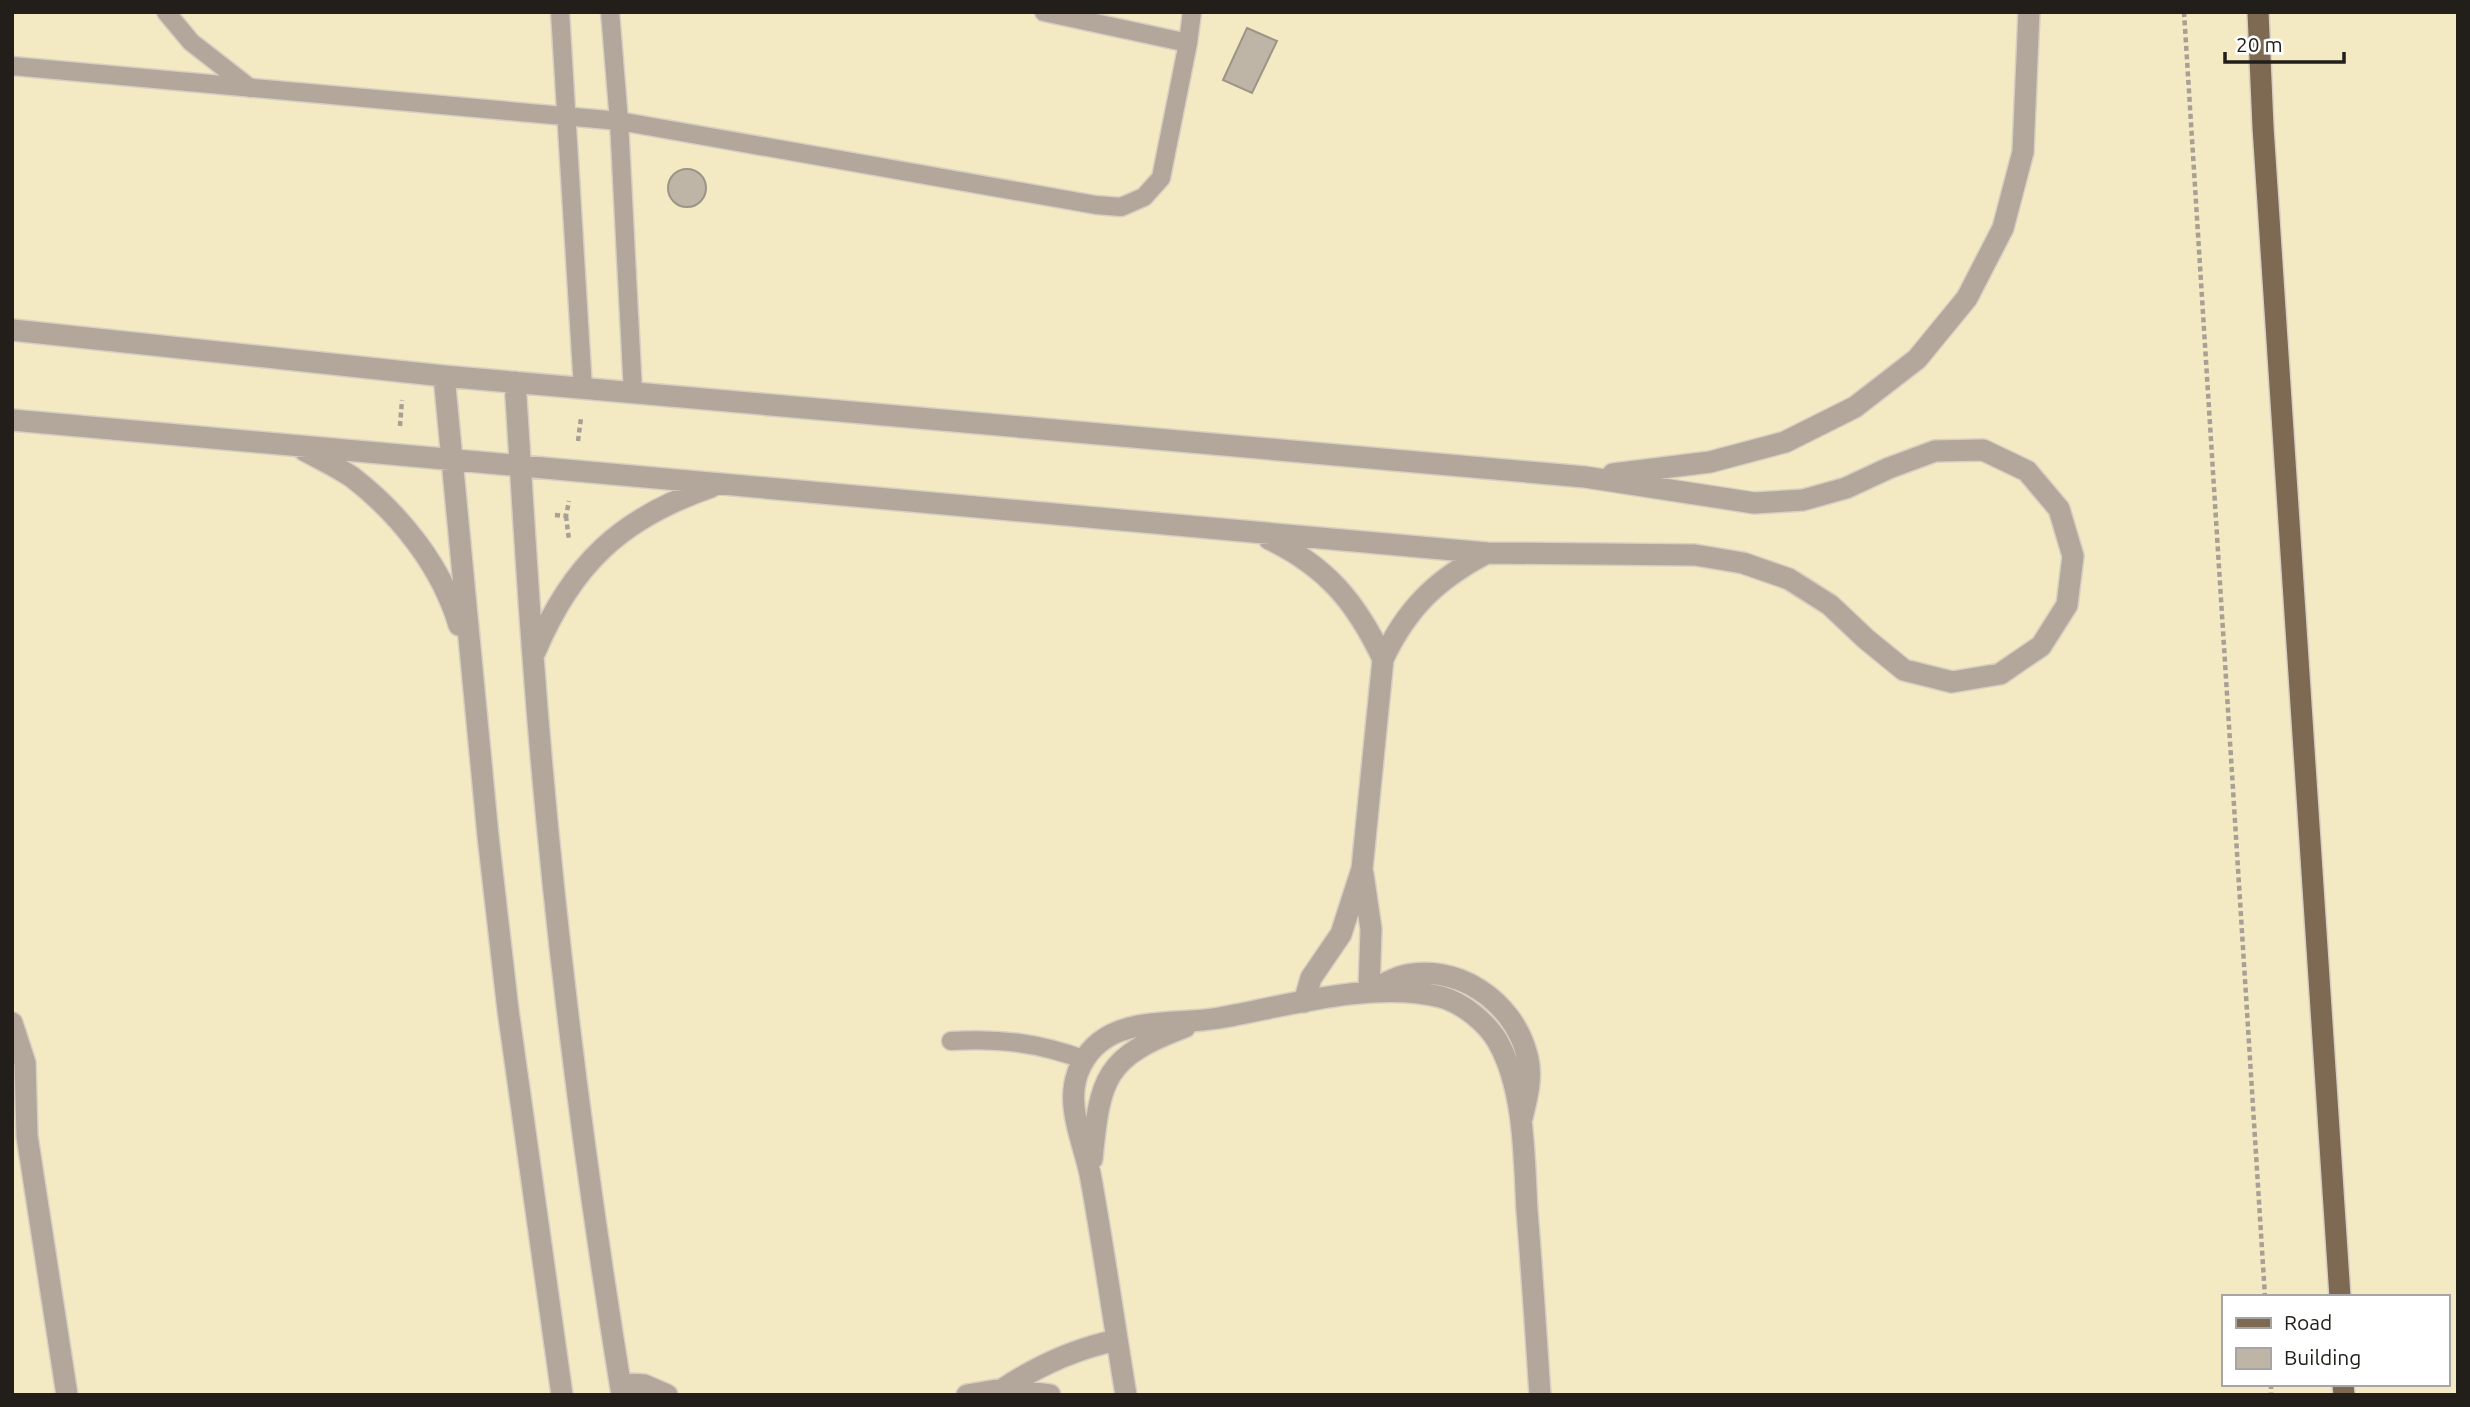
<svg xmlns="http://www.w3.org/2000/svg" width="2470" height="1407" font-family="Ubuntu,sans-serif">
  <style>
    .sand { fill: #f3e9c3; fill-rule: evenodd }
    .building { fill: #bfb5a7; stroke: #9d9486; stroke-width: 2 }
    .lines { fill: none; stroke-linecap: round; stroke-linejoin: round }
    .lane-casing { stroke: #d8cfc2; stroke-width: 21 }
    .street-casing { stroke: #d8cfc2; stroke-width: 24 }
    .primary-casing { stroke: #d8cfc2; stroke-width: 24 }
    .path { stroke: #a8a095; stroke-width: 4.5; stroke-dasharray: 5 3.5; stroke-linecap: butt }
    .lane { stroke: #b3a79b; stroke-width: 18 }
    .street { stroke: #b3a79b; stroke-width: 21 }
    .primary { stroke: #7e6953; stroke-width: 21 }
  </style>
  <rect width="100%" height="100%" fill="#fbf1e2"/>
  <path class="sand" d="M 12,12 L 2458,12 L 2458,1395 L 12,1395 ZM 2223,1297 L 2447,1297 L 2447,1384 L 2223,1384 Z"/>
  <path class="building" d="M 1247,28 L 1277,41 L 1252,93 L 1223,80 Z
    M668 188a19 19 0 1 1 38 0a19 19 0 1 1-38 0Z"/>
  <g class="lines">
    <defs>
      <path id="lane" d="M 166,12 L 191,42 L 250,88
        M 560,12 L 583,389
        M 610,12 L 619,121 L 633,393
        M 1044,12 L 1188,43
        M 12,66 L 619,121 L 1096,205 L 1121,207 L 1144,197 L 1161,178 L 1188,43 L 1192,12
        M 951,1041 C 999,1038 1040,1043 1085,1060"/>
      <path id="street" d="M 12,330 L 444,376 L 1585,477 L 1754,503 L 1803,500 L 1846,488 L 1889,468 L 1935,451 L 1983,450 L 2027,471 L 2059,509 L 2073,556 L 2067,605 L 2041,646 L 2000,674 L 1952,682 L 1904,670 L 1866,639 L 1830,605 L 1789,579 L 1743,563 L 1695,555 L 1487,553 L 12,420
        M 444,376 L 488,836 L 508,1010 L 562,1395
        M 515,382 C 521,473 526,565 533,656 C 551,903 582,1150 622,1395
        M 304,450 C 320,459 337,467 352,477 C 400,514 442,567 459,625
        M 1613,474 L 1710,462 L 1785,442 L 1855,407 L 1917,359 L 1967,298 L 2003,228 L 2023,152 L 2029,12
        M 1269,539 C 1326,566 1356,602 1383,659
        M 535,652 C 572,564 621,518 711,487
        M 1363,874 L 1371,929 L 1369,991
        M 1375,988 C 1382,985 1391,980 1399,977 C 1455,961 1513,1000 1527,1055 C 1533,1076 1527,1098 1522,1118
        M 1304,1002 L 1311,978 L 1341,934 L 1362,869 L 1383,659 C 1407,608 1437,579 1487,553
        M 12,1023 L 25,1063 L 27,1136 L 67,1395
        M 1092,1159 C 1100,1077 1105,1057 1185,1027
        M 620,1383 L 644,1385 L 667,1395
        M 1003,1389 C 1039,1365 1074,1349 1117,1340
        M 967,1395 L 1003,1389 L 1050,1395
        M 1126,1395 C 1114,1323 1104,1251 1091,1179 C 1087,1155 1076,1131 1074,1106 C 1073,1096 1074,1083 1078,1072 C 1102,1012 1169,1027 1219,1018 C 1287,1006 1373,980 1441,997 C 1463,1003 1487,1023 1498,1042 C 1525,1090 1524,1158 1527,1211 C 1532,1272 1536,1334 1540,1395"/>
      <path id="primary" d="M 2258,12 L 2263,127 L 2340,1297
        M 2343,1384 L 2344,1395"/>
    </defs>
    <use href="#lane" class="lane-casing"/>
    <use href="#street" class="street-casing"/>
    <use href="#primary" class="primary-casing"/>
    <path class="path" d="M 2184,12 L 2265,1297
      M 400,426 L 402,400
      M 578,441 L 581,418
      M 555,515 L 566,516 L 569,501
      M 566,516 L 569,540
      M 2271,1384 L 2271,1395"/>
    <use href="#lane" class="lane"/>
    <use href="#street" class="street"/>
    <use href="#primary" class="primary"/>
  </g>
  <rect width="2470" height="1407" fill="none" stroke="#221e19" stroke-width="28"/>
  <rect x="2222" y="1295" width="228" height="91" fill="#ffffff" stroke="#a7a5a3" stroke-width="2"/>
  <rect x="2236" y="1318" width="35" height="10" fill="#7e6953" stroke="#a7a5a3" stroke-width="2"/>
  <text x="2284" y="1330" font-size="21" fill="#221e19">Road</text>
  <rect x="2236" y="1348" width="35" height="21" fill="#bfb5a7" stroke="#a7a5a3" stroke-width="2"/>
  <text x="2284" y="1365" font-size="21" fill="#221e19">Building</text>
  <path d="M2225 52v10h119v-10" fill="none" stroke="#221e19" stroke-width="3.5"/>
  <text x="2236" y="52" font-size="21" fill="#221e19" stroke="#ffffff" stroke-width="5" paint-order="stroke">20 m</text>
</svg>
